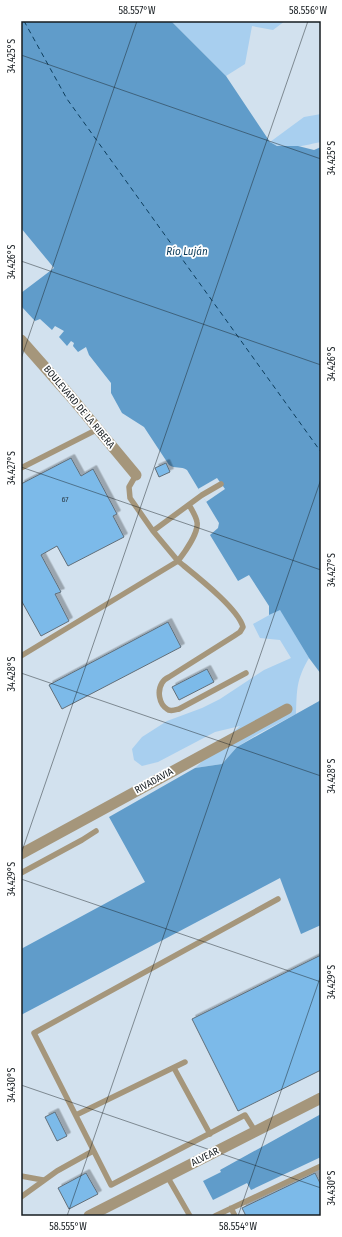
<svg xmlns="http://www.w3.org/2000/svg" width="342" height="1237" font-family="'Fira Sans Condensed',sans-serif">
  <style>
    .green { fill: #a8cfef }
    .water { fill: #609cca }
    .pier { fill: #d2e1ee }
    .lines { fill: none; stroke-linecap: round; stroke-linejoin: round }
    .ferry { stroke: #0d3d5c; stroke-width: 1; stroke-dasharray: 5 4; stroke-linecap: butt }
    .building { fill: #7cbae9; stroke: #606e79; filter: url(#shadow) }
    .service { stroke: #a5967b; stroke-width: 5.5 }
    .minor { stroke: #a5967b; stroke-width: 11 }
    .ticks { fill: none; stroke: #161c20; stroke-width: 1; stroke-opacity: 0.45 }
    .labels { text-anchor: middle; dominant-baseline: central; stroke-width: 3.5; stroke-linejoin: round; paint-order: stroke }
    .number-label { font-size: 8px; fill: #304452 }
    .street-label { font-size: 10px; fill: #161c20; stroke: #fff }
    .water-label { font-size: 11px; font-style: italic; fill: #0d3d5c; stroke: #fff }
    .neatline { fill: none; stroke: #161c20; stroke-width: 1.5 }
    .ticks-label { font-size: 10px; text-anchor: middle; fill: #161c20 }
  </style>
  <defs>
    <filter id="shadow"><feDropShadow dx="3.5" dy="-3.5" stdDeviation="0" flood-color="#0004"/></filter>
  </defs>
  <rect width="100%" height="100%" fill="#d2e1ee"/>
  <path class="green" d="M 171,21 L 285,21 L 273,30 L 252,26 L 245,64 L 226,76 Z
    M 321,114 L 321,142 C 305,145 285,152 270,142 L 304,117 Z
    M 280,609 L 309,658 C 296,680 297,690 296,714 L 258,734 L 237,747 L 222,764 L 195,768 L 240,726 L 215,732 L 158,762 L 142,766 L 134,760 L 132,749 L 142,737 L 167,721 L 202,708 L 220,699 L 264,670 L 291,658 L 280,640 L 260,638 L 253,624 Z"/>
  <path class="water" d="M 21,21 L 171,21 L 226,76 L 270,142 L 277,146 L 298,146 L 314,150 L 321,147 L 321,674 L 309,658 L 280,610 L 269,615 L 269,606 L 249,575 L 238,581 L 210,535 L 218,528 L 219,523 L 187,470 C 181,466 175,469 169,465 L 144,427 L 122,413 L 111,393 L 111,383 L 89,355 L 86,347 L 78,352 L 73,346 L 74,343 L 71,341 L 67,346 L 59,337 L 64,331 L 55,326 L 52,330 L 40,319 L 35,321 L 21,306 L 21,293 L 54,268 L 21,228 Z
    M 321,700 L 321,925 L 301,934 L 280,878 L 21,1015 L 21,949 L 145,882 L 109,817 L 195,768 L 222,764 L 237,747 Z
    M 321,1114 L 321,1157 L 251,1190 L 247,1183 L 213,1200 L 203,1181 L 221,1172 L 220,1170 Z"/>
  <path class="pier" d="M 217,478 L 225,489 L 206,502 L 198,489 Z"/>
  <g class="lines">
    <path class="ferry" d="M 24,21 L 67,99 L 321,452"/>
  </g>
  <path class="building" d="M 71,458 L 81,476 L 93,469 L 117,514 L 113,516 L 124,537 L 68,566 L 57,546 L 41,555 L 61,592 L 55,594 L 69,621 L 41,636 L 21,600 L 21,484 Z
    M 166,463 L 170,472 L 159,477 L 155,468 Z
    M 168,622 L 181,647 L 62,709 L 49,685 Z
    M 207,669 L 214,682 L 179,700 L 172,687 Z
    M 321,955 L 321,1070 L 238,1111 L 192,1019 Z
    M 55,1112 L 67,1136 L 57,1141 L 45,1117 Z
    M 86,1173 L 98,1194 L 69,1209 L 58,1188 Z
    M 315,1173 L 321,1185 L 321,1216 L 246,1216 L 242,1208 Z"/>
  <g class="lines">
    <path class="service" d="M 21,468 L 98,429
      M 136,475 L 129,487 L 130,498 L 153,531 L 178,561 C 185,552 199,532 197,522 C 196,516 192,510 189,505
      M 153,531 L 202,495 L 221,484
      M 21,656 L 178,561 C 195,575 238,608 243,627 L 240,632 L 234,636 L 169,677 C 167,678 163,681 162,683 C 157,691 159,704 167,709 C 170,712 175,710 179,709 L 246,673
      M 21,873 L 82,840 L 96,831
      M 174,1068 L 210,1134
      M 76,1115 L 185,1062
      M 255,1131 L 245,1115 L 111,1185 L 34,1033 L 278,899
      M 21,1176 L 43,1180
      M 167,1176 L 190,1216
      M 21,1197 L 57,1171 L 93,1151
      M 231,1208 L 235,1216
      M 215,1216 L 321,1166"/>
    <path class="minor" d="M 21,340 L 72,398 L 136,475
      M 21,854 L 287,709
      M 89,1216 L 321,1098"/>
  </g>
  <path class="ticks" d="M 21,55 L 321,159M 21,261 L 321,365M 21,359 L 137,21M 21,467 L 321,570M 21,673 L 321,776M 21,854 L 308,21M 21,879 L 321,982M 21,1085 L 321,1188M 67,1216 L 321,479M 238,1216 L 321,975"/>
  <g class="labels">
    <g class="number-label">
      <text x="65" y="499">67</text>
    </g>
    <g class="street-label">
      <text transform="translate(79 407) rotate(50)">BOULEVARD DE LA RIBERA</text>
      <text transform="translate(154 781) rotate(-29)">RIVADAVIA</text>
      <text transform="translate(205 1157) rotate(-27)">ALVEAR</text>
    </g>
    <g class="water-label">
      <text x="187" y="251">Río Luján</text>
    </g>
  </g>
  <rect width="342" height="1237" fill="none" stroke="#ffffff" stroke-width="44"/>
  <rect x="22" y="22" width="298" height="1193" class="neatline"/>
  <g class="ticks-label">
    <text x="137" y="14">58.557°W</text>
    <text x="308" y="14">58.556°W</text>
    <text transform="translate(11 56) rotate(-90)" y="4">34.425°S</text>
    <text transform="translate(331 158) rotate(-90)" y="4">34.425°S</text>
    <text transform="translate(11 262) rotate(-90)" y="4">34.426°S</text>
    <text transform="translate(331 364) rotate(-90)" y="4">34.426°S</text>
    <text transform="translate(11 468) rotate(-90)" y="4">34.427°S</text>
    <text transform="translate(331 570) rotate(-90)" y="4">34.427°S</text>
    <text transform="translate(11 674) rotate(-90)" y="4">34.428°S</text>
    <text transform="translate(331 776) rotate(-90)" y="4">34.428°S</text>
    <text transform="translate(11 879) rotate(-90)" y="4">34.429°S</text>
    <text transform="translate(331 982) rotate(-90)" y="4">34.429°S</text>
    <text transform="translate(11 1085) rotate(-90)" y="4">34.430°S</text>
    <text transform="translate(331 1188) rotate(-90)" y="4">34.430°S</text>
    <text x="68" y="1230">58.555°W</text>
    <text x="238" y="1230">58.554°W</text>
  </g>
</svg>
